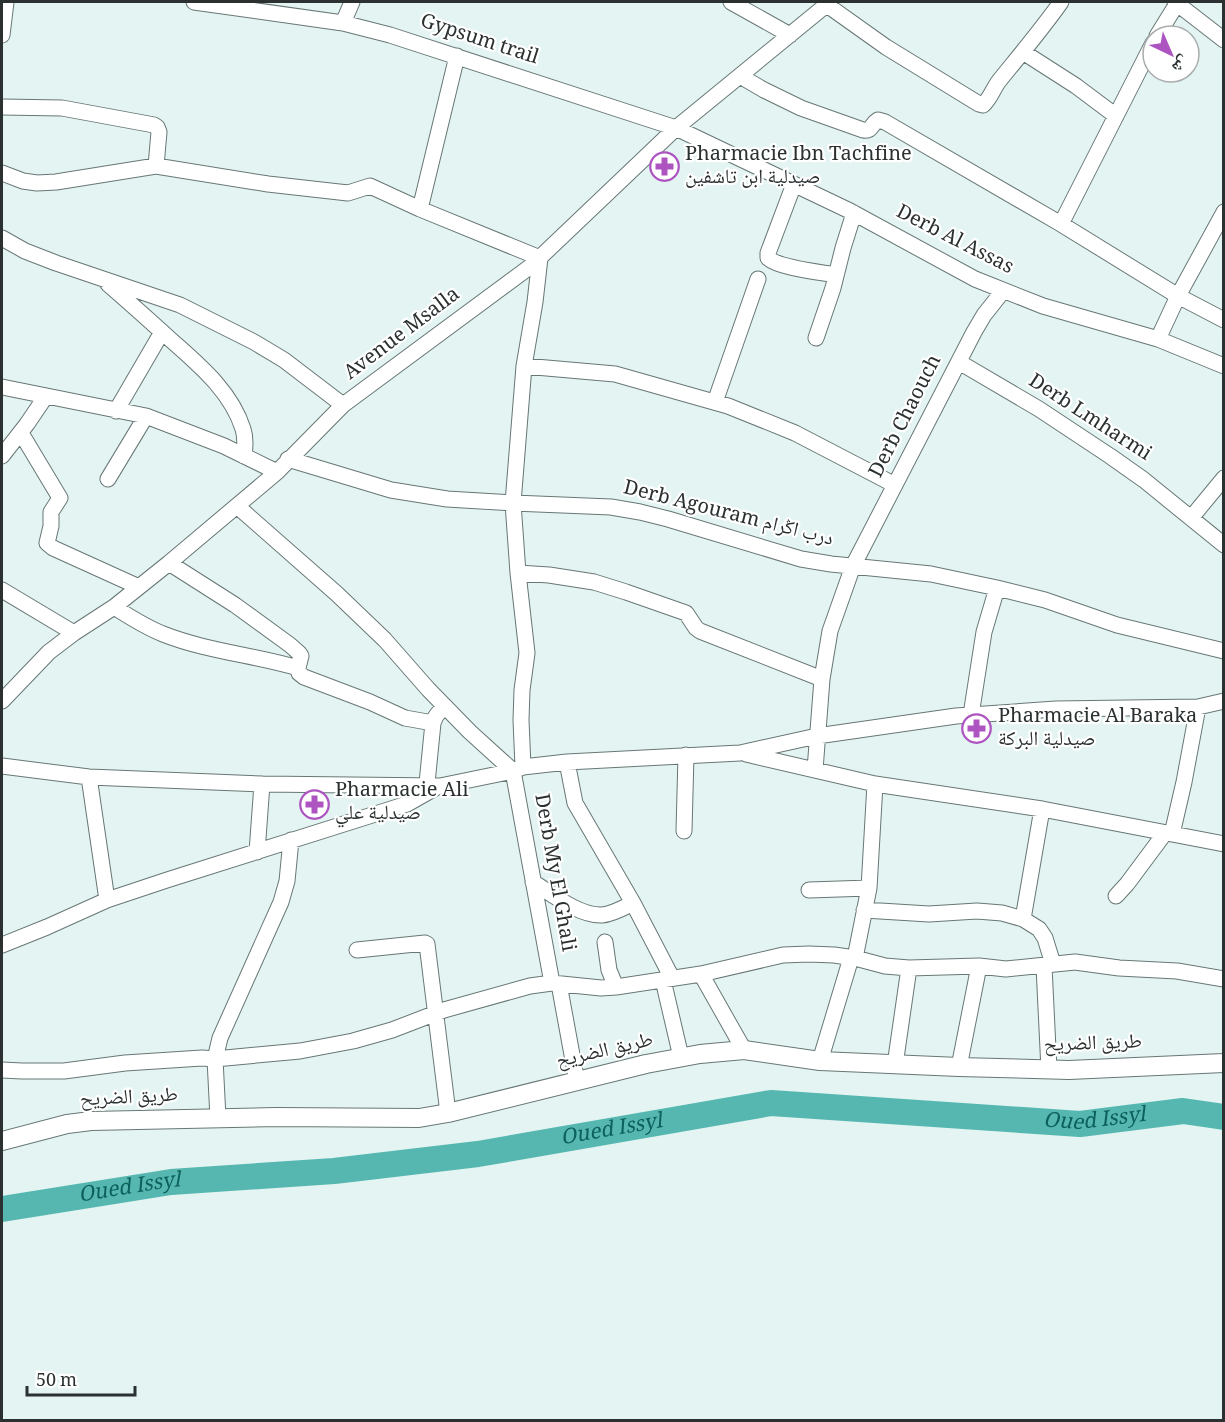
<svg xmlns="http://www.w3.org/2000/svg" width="1225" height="1422" font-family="Georgia,'Noto Naskh Arabic',serif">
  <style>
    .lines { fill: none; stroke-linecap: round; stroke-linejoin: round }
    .river { stroke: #56b7b0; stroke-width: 26 }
    .minor-casing { stroke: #677775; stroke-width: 17 }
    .tertiary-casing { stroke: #677775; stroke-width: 20 }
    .minor { stroke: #fff; stroke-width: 15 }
    .tertiary { stroke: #fff; stroke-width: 18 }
    .labels { text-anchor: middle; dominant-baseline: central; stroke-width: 4.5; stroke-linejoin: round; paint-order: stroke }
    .street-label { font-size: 20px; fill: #2b3131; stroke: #fff }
    .poi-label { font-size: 20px; fill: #2b3131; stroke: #fff; text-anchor: start }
    .water-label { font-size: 21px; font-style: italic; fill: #0d615d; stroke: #fff }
  </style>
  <rect width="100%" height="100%" fill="#e3f4f2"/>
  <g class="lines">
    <path class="river" id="s1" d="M 2,1209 L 171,1182 L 334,1171 L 478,1154 L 771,1103 L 1080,1124 L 1183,1111 L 1224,1117"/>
    <defs>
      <path id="minor" d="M 194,2 L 343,23 L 390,35 L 676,128 L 850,211 L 975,279 L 1043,306 L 1158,339 L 1224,366
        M 731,2 L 790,35
        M 1175,2 L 1224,40
        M 827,5 L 886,47 L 979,104 L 983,105 C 990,99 993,89 999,81 C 1020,55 1042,29 1061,2
        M 343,23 L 352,2
        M 2,35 L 6,2
        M 1157,36 L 1178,2
        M 1023,52 L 1076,86 L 1116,116
        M 740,76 L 764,90 L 801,108 L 863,130 C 872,132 871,124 878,120 L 885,122 L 1061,224 L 1178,296 L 1224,320
        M 2,107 L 62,108 L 154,125 L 157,127 L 159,132 L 156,166
        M 2,173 L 23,181 L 37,183 L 56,182 L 156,166 L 268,184 L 348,193 L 370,186 L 420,209 L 540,258 L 535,302 L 524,366 L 513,503 L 518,573 L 527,653 L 522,690 L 521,720 L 523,767
        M 794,184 L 768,253 L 768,258 C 779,268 819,272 836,275
        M 420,209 L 457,56
        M 1061,224 L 1153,43
        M 2,238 L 25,251 L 56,263 L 180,305 L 254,342 L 284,360 L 343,405
        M 108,284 C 129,302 150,321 171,340 C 199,365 231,391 243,429 C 246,438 245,447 244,456
        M 816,338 L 833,288 L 843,248 L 854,213
        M 1158,339 L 1178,296 L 1224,212
        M 959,362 L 1039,409 L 1110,456 L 1144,480 L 1224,545
        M 524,366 L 615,374 L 728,406 L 795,433 L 895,485
        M 2,387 L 146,416 L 224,446 L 277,472
        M 715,402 L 758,279
        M 116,411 L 162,332
        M 21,433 L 60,498 L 51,512 L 51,526 L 47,543 L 53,548 L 139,587
        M 2,456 L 27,424 L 46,396
        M 288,459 L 391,490 L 447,499 L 513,503 L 611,507 L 640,512 L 668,519 L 801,559 L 831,564 L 931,574 L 997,588 L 1045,600 L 1117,625 L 1224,651
        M 108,479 L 146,416
        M 237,506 L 337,594 L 385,640 L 428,689 L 470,732 L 513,771 L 552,983
        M 1191,518 L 1224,478
        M 169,563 L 235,605 L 290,645 L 299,653 L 301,656 L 298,668
        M 518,573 L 549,575 L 594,582 L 626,592 L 686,613 L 696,628 L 700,631 L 822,679
        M 2,590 L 74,633
        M 114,607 C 130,617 145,627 163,634 C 206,651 254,655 298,668 L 299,673 L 304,677 L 370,702 L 405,718 L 433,723 L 436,716 L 444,706
        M 2,701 L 49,652 L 74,633 L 114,607 L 169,563 L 277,472 L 343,405 L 531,266 L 676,128 L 830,2
        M 971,715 L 984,632 L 997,588
        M 746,754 L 875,784 L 1042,809 L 1224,844
        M 567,762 L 575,803 L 633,903 L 672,978
        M 2,766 L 89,777 L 262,784 L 440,786 L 513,771 L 523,767 L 567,762 L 740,753 L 817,736 L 956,716 L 1056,709 L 1198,707 L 1224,701
        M 815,770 L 822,679 L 830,631 L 853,566 L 974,332 L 984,315 L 1003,291
        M 89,777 L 107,900
        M 426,793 L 433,723
        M 684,831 L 686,755
        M 1172,834 L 1184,782 L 1198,707
        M 257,852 L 262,784
        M 533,882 C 552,894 579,916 602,915 C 613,914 623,908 633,903
        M 809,890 L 869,888
        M 1116,896 L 1127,884 L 1165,833
        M 864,910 L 929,914 L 977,911 L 1002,913 L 1023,919 L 1039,929 L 1045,938 L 1053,964
        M 1023,919 L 1042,809
        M 605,942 L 609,970 L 616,987
        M 2,945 L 47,927 L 107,900 L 167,880 L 407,804 L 437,787
        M 357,950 L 425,943 L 427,944 L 448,1113
        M 855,958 L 869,888 L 875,784
        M 1044,966 L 1049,1070
        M 701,974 L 744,1050
        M 663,980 L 681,1057
        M 559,984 L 577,1082
        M 820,1061 L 851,958
        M 895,1065 L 909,968
        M 959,1067 L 979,966
        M 2,1070 L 22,1071 L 64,1071 L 125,1063 L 202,1058 L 215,1059 L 300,1051 L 353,1041 L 392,1030 L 444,1010 L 530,986 L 552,983 L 601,988 L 616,987 L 701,974 L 783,955 L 809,954 L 834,955 L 855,958 L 885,966 L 909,968 L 979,966 L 1006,969 L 1075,962 L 1119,968 L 1177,971 L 1224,979
        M 218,1118 L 215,1059 L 220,1038 L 281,902 L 287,881 L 291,840"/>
      <path id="tertiary" d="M 2,1141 L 67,1124 L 91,1121 L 276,1117 L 419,1118 L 448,1113 L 646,1064 L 700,1054 L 744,1050 L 820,1061 L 959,1067 L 1069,1070 L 1224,1063"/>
    </defs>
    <use href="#minor" class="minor-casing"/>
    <use href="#tertiary" class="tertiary-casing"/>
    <use href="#minor" class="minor"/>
    <use href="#tertiary" class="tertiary"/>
  </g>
  <defs>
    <symbol id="pharmacy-ring" viewBox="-11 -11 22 22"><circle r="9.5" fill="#fff" stroke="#ad54c1" stroke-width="1.5"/><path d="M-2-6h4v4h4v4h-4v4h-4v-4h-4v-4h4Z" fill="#ad54c1"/></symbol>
  </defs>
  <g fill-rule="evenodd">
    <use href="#pharmacy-ring" x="648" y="150" width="33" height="33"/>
    <use href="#pharmacy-ring" x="960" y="712" width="33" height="33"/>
    <use href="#pharmacy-ring" x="298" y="788" width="33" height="33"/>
  </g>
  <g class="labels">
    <g class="street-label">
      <text transform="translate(479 41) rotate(18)">Gypsum trail</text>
      <text transform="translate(954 241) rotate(27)">Derb Al Assas</text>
      <text transform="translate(403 335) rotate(-37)">Avenue Msalla</text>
      <text transform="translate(907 417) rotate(-63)">Derb Chaouch</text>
      <text transform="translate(1089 419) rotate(33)">Derb Lmharmi</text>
      <text transform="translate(728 515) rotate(14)">Derb Agouram درب اڭرام</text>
      <text transform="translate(553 873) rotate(80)">Derb My El Ghali</text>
      <text transform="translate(1093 1045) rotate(-2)">طريق الضريح</text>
      <text transform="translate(605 1052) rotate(-13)">طريق الضريح</text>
      <text transform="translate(129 1099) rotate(-3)">طريق الضريح</text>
    </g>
    <g class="poi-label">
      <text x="685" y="156">Pharmacie Ibn Tachfine<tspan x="685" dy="23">صيدلية ابن تاشفين</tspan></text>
      <text x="998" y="718">Pharmacie Al Baraka<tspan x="998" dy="23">صيدلية البركة</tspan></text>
      <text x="335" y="792">Pharmacie Ali<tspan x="335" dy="23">صيدلية علي</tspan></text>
    </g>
    <g class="water-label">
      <text stroke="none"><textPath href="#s1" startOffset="1101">Oued Issyl</textPath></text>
      <text stroke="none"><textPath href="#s1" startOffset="615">Oued Issyl</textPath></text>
      <text stroke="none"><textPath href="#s1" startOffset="129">Oued Issyl</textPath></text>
    </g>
  </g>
  <rect width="1225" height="1422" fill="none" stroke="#2b3131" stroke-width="6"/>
  <g transform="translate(1171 54) rotate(136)"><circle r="28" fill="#ffffff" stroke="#aaadad" stroke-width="1.5"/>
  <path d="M0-4.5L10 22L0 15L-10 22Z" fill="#ad54c1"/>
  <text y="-9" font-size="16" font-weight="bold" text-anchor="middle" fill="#2b3131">ش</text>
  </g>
  <path d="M27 1386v9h108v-9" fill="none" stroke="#2b3131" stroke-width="3"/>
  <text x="36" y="1386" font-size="18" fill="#2b3131" stroke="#ffffff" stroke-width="4.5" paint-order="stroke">50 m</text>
</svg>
